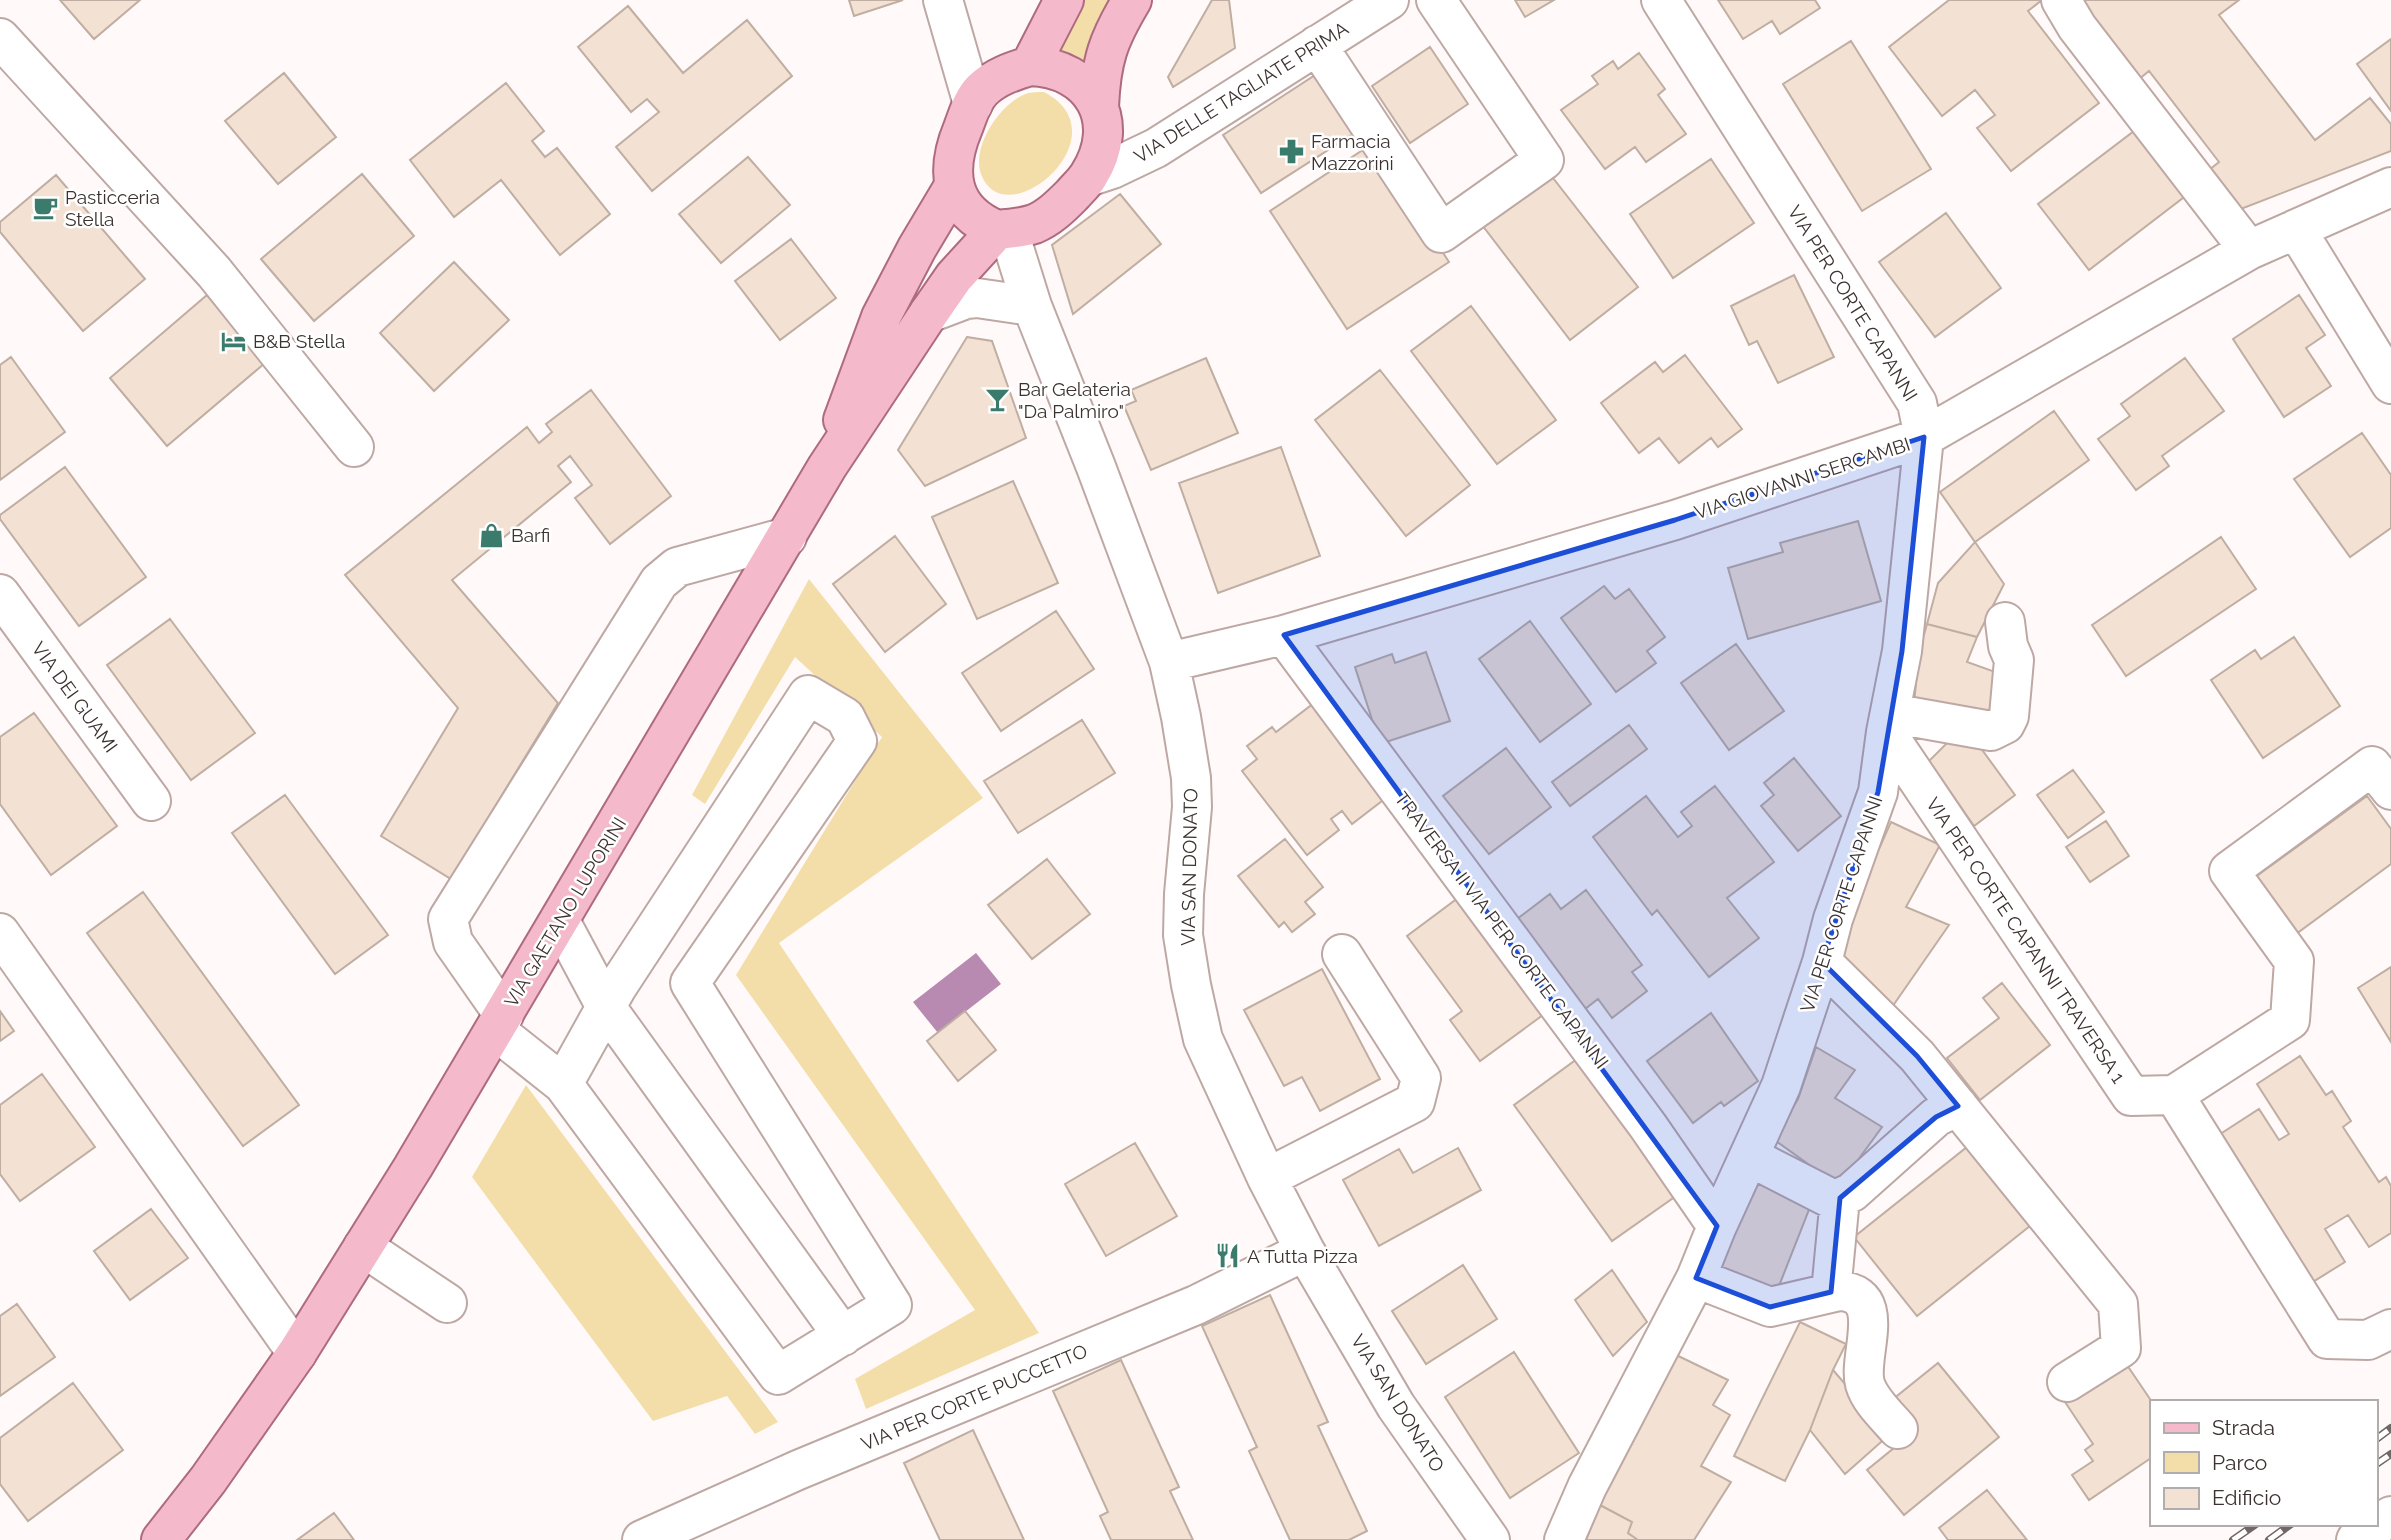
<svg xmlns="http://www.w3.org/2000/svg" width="2391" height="1540" font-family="Raleway,sans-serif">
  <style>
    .green { fill: #f3deaa }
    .water { fill: #b889b1 }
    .building { fill: #f3e1d3; stroke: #bfaea1; stroke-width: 2 }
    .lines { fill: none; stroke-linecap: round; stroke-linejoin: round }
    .minor-casing { stroke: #bea8a4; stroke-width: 42 }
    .major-casing { stroke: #ae6b7f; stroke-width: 42 }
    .minor { stroke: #fff; stroke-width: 38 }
    .major { stroke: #f4b9cb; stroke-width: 38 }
    .rail-casing { stroke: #706766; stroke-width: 8 }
    .rail { stroke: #fff; stroke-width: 5; stroke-dasharray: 16; stroke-linecap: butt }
    .marked { fill: #1d4ed8; fill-opacity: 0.2; stroke: #1d4ed8; stroke-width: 5; stroke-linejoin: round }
    .labels { text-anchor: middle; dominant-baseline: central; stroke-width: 5; stroke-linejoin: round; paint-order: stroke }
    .street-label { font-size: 19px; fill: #3c3231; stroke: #fff }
    .poi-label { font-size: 19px; fill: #3c3231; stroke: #fff; text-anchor: start }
  </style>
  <rect width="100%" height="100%" fill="#fffaf9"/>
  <path class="green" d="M 1085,0 L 1114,0 L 1096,30 L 1083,63 L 1061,50 Z
    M 1044,92 C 1126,135 1005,239 981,174 C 971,146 1001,102 1028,93 C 1033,92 1040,92 1044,92 Z
    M 809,579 L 983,798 L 779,943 L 1039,1333 L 866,1409 L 855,1379 L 975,1310 L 736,975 L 882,737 L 795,657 L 705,804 L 692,795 Z
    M 526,1085 L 778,1422 L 755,1434 L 727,1396 L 653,1421 L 472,1177 Z"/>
  <path class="water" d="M 976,953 L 1001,984 L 938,1033 L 913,1002 Z"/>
  <path class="building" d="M 60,0 L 140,0 L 94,39 Z
    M 849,0 L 903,0 L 854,16 Z
    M 1212,0 L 1229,0 L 1235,48 L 1173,87 L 1168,77 Z
    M 1515,0 L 1554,0 L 1525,17 Z
    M 1718,0 L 1815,0 L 1820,8 L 1780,34 L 1772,21 L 1743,39 Z
    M 1949,0 L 2042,0 L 2028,11 L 2099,103 L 2011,171 L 1977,128 L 1995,115 L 1975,90 L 1942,116 L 1889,47 Z
    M 2077,0 L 2239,0 L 2219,15 L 2315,140 L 2370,98 L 2391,124 L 2391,151 L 2233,212 L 2204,174 L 2219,162 L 2149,71 L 2138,80 Z
    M 628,6 L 683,73 L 747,20 L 792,76 L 652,191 L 616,147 L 659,112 L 647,99 L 631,112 L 578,47 Z
    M 2391,39 L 2391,111 L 2357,64 Z
    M 1851,41 L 1931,169 L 1862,211 L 1783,84 Z
    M 1430,47 L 1468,104 L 1410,143 L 1372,86 Z
    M 1639,53 L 1665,89 L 1658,95 L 1686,134 L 1646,162 L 1635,147 L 1605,169 L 1561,110 L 1598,84 L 1592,76 L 1613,61 L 1618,69 Z
    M 1326,68 L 1364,127 L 1261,193 L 1223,135 Z
    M 284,73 L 336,137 L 278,184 L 225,121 Z
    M 506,83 L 544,131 L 532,141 L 545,157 L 557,148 L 610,214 L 560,255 L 501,180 L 454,217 L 410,160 Z
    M 2142,125 L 2192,191 L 2089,270 L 2038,204 Z
    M 1372,144 L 1449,262 L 1347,329 L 1270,211 Z
    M 748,157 L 790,205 L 721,263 L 679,214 Z
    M 1711,159 L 1754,223 L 1673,278 L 1630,214 Z
    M 1546,169 L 1638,287 L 1570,340 L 1479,221 Z
    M 362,174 L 414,236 L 314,321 L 261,259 Z
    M 56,175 L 145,279 L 83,331 L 0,232 L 0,222 Z
    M 1120,194 L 1161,244 L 1073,314 L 1052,245 Z
    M 1946,213 L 2001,288 L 1935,337 L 1879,262 Z
    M 791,239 L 836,298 L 780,340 L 735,281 Z
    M 454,262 L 509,320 L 434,391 L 380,333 Z
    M 1794,275 L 1834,357 L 1778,383 L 1757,341 L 1749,345 L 1731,306 Z
    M 207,295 L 265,363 L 167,446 L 110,378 Z
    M 2299,295 L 2325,335 L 2306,348 L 2331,386 L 2284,417 L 2233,339 Z
    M 1471,306 L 1556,420 L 1497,464 L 1411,351 Z
    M 967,337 L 992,341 L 1026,438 L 925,486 L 898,450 Z
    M 1685,355 L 1742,429 L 1718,447 L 1711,438 L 1679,463 L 1659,438 L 1639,453 L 1601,403 L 1655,362 L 1663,372 Z
    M 11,357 L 65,432 L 0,480 L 0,365 Z
    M 1206,358 L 1238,433 L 1151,470 L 1124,406 L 1136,401 L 1131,390 Z
    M 2185,358 L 2224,411 L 2162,456 L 2169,466 L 2136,490 L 2098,439 L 2130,416 L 2121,404 Z
    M 1380,370 L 1470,485 L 1406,536 L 1315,420 Z
    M 591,390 L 671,496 L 610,544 L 575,498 L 592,485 L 570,456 L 558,466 L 571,482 L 452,580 L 558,703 L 451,879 L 381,836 L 458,708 L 345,575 L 527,427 L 539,443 L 552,432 L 546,424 Z
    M 2054,411 L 2089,460 L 1975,542 L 1940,492 Z
    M 2362,433 L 2391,475 L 2391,528 L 2350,557 L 2294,479 Z
    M 1281,447 L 1320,556 L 1218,593 L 1179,483 Z
    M 65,467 L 146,577 L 79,626 L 0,519 L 0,515 Z
    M 1013,481 L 1058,583 L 977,619 L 932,517 Z
    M 1858,521 L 1881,601 L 1748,639 L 1728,568 L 1783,552 L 1780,543 Z
    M 895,536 L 946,604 L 885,652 L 833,584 Z
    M 2221,537 L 2256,589 L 2126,676 L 2092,625 Z
    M 1975,542 L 2004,584 L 1977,637 L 1927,624 L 1938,583 Z
    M 1604,586 L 1615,599 L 1629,589 L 1665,637 L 1647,651 L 1656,663 L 1616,692 L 1561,618 Z
    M 1056,611 L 1094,669 L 1001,731 L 962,673 Z
    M 170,619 L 255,733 L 191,780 L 107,665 Z
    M 1530,621 L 1591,704 L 1540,742 L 1479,659 Z
    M 1927,624 L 1977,637 L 1967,662 L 2001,674 L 1986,720 L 1914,704 L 1919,652 Z
    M 2294,637 L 2340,706 L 2263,758 L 2211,680 L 2255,650 L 2261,659 Z
    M 1736,644 L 1784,711 L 1729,750 L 1681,683 Z
    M 1426,652 L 1450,721 L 1380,744 L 1355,667 L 1392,654 L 1395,663 Z
    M 1318,700 L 1391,794 L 1352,824 L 1342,811 L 1331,819 L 1339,830 L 1307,855 L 1242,771 L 1257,759 L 1247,746 L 1272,727 L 1276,732 Z
    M 34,713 L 117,826 L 51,875 L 0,804 L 0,737 Z
    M 1082,720 L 1115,773 L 1018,833 L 984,781 Z
    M 1629,725 L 1647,749 L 1570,806 L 1552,782 Z
    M 1955,735 L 1972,736 L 2015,795 L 1974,826 L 1929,761 Z
    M 1506,748 L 1551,807 L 1489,854 L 1443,796 Z
    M 1794,758 L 1841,816 L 1798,851 L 1761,806 L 1774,795 L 1764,783 Z
    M 2073,770 L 2104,812 L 2068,838 L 2037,795 Z
    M 1715,786 L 1774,862 L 1727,898 L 1759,938 L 1709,977 L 1657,910 L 1652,915 L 1593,837 L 1646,796 L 1678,837 L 1692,826 L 1681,812 Z
    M 285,795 L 388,935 L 335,974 L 232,833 Z
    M 2367,796 L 2391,829 L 2391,864 L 2296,934 L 2254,878 Z
    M 2106,821 L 2129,856 L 2090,882 L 2066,847 Z
    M 1891,822 L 1940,845 L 1906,907 L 1949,925 L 1890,1010 L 1836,961 L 1848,918 Z
    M 1285,839 L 1323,887 L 1305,902 L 1315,914 L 1292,932 L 1284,922 L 1279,927 L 1238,876 Z
    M 1047,859 L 1090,914 L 1032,959 L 988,905 Z
    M 1586,890 L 1642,965 L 1632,972 L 1647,991 L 1612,1018 L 1598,999 L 1585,1009 L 1517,919 L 1550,894 L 1561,909 Z
    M 143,892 L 299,1105 L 243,1146 L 87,933 Z
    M 1458,898 L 1543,1015 L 1480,1061 L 1450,1020 L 1462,1011 L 1407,936 Z
    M 2391,967 L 2391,1042 L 2358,988 Z
    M 1322,969 L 1380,1079 L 1320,1111 L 1302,1077 L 1284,1086 L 1244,1010 Z
    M 2002,983 L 2050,1045 L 1980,1100 L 1947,1058 L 1999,1018 L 1983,998 Z
    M 0,1011 L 14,1031 L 0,1041 Z
    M 965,1011 L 996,1050 L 958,1081 L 927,1041 Z
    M 1711,1013 L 1758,1081 L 1724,1106 L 1721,1102 L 1693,1123 L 1647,1061 Z
    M 1816,1047 L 1855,1070 L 1835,1098 L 1882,1127 L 1839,1186 L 1773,1139 L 1798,1099 Z
    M 2300,1056 L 2326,1095 L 2332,1091 L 2351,1121 L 2343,1127 L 2379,1182 L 2386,1177 L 2391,1186 L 2391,1233 L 2369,1247 L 2348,1215 L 2325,1229 L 2345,1262 L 2303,1288 L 2211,1140 L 2259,1109 L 2279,1140 L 2289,1134 L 2257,1084 Z
    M 1577,1059 L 1676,1196 L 1612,1241 L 1514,1105 Z
    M 42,1074 L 95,1147 L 20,1201 L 0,1174 L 0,1105 Z
    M 1135,1143 L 1177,1216 L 1106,1256 L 1065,1184 Z
    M 1972,1143 L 2035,1222 L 1917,1316 L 1854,1237 Z
    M 1458,1148 L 1481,1190 L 1379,1246 L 1343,1180 L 1399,1149 L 1413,1173 Z
    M 1748,1176 L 1812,1202 L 1777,1291 L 1713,1266 Z
    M 151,1209 L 188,1258 L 130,1300 L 94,1251 Z
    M 1463,1265 L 1497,1319 L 1426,1364 L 1392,1311 Z
    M 1612,1270 L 1647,1322 L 1613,1356 L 1575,1300 Z
    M 1270,1295 L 1328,1422 L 1318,1426 L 1367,1531 L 1349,1540 L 1290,1540 L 1249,1451 L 1257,1447 L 1202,1326 Z
    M 17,1304 L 55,1357 L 0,1396 L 0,1316 Z
    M 1800,1322 L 1846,1344 L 1833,1370 L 1810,1430 L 1785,1481 L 1734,1456 Z
    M 1514,1352 L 1579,1453 L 1510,1498 L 1445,1397 Z
    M 1670,1352 L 1728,1380 L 1713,1405 L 1730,1415 L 1701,1466 L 1731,1482 L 1694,1540 L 1638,1540 L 1628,1533 L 1632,1522 L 1600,1505 Z
    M 1121,1360 L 1179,1487 L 1170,1491 L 1193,1540 L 1111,1540 L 1100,1516 L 1108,1512 L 1053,1391 Z
    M 1938,1363 L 1999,1437 L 1904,1515 L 1867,1470 L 1916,1430 L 1892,1400 Z
    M 2127,1365 L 2152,1402 L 2151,1458 L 2089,1500 L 2072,1475 L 2093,1461 L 2085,1450 L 2093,1444 L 2059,1393 Z
    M 1833,1370 L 1889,1435 L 1845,1474 L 1810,1430 Z
    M 73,1383 L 123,1450 L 28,1521 L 0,1484 L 0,1438 Z
    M 973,1430 L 1024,1540 L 940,1540 L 904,1463 Z
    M 1987,1490 L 2027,1540 L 1948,1540 L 1939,1528 Z
    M 1600,1505 L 1632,1522 L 1628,1533 L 1638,1540 L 1586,1540 Z
    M 334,1513 L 354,1540 L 297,1540 Z"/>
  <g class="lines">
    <defs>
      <path id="minor" d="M 943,0 L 973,104
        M 2061,0 L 2077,27 L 2249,250
        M 0,38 L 214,272 L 354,447
        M 1317,45 L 1441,233 L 1544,160 L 1436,0
        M 1088,177 L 1112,169 L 1156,148 L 1389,0
        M 1008,229 L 1032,306 L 1096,467 L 1169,662 L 1181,717 L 1191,778 L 1192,807 L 1184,894 L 1183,935 L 1191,985 L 1203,1039 L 1267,1178 L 1305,1251 L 1396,1406 L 1490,1540
        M 2296,229 L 2391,384
        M 929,313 L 966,299 L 977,298 L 1032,306
        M 0,594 L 151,801
        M 1284,635 L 1648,1126 L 1717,1226
        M 1169,662 L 1284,635 L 1675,520 L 1924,437 L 2249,250 L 2391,187
        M 1890,713 L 1991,731 L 2005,724 L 2009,716 L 2014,660 L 2008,646 L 2005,622
        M 1886,732 L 2131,1096 L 2174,1095 L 2327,1339 L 2368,1340 L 2391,1329
        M 560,921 L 606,1007 L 843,1336
        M 0,933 L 297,1353
        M 1822,962 L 1917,1056 L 2118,1304 L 2121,1348 L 2067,1382
        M 504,1015 L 453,942 L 448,919 L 659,582 L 677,567 L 787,537
        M 495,1030 L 563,1084 L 778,1375 L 892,1305 L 690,983 L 857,741 L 845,717 L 808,695 L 617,987 L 563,1084
        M 2174,1095 L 2290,1020 L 2294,961 L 2229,871 L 2372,766 L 2391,790
        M 1750,1157 L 1830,1198 L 1840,1198 L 1852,1192 L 1936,1117 L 1958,1106
        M 1267,1178 L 1415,1102 L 1421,1078 L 1342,954
        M 363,1247 L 447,1303
        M 1696,1278 L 1770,1307 L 1839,1291 C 1890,1293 1857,1356 1865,1384 C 1870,1401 1887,1416 1898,1429
        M 1831,1292 L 1840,1198
        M 642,1540 L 798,1470 L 1196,1305 L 1305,1251
        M 1564,1540 L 1587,1487 L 1696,1278 L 1717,1226 L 1781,1086 L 1822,962 L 1833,919 L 1878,792 L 1886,732 L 1902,651 L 1924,437 L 1917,403 L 1661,0
        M 2356,1540 L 2391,1516"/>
      <path id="major" d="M 1030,66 C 1092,68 1123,121 1089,175 C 1085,182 1078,188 1072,195 C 1061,206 1049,218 1034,224 C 1022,228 1009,229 997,230 C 949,210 945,171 963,128 C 968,115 972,100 982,90 C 995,77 1013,71 1030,66 Z
        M 1030,66 L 1064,0
        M 1099,107 C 1101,60 1108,40 1132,0
        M 843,420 L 881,317 L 917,248 L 954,186
        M 161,1540 L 208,1480 L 297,1353 L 413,1167 L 827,467 L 929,313 L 954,277 L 997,230"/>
    </defs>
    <use href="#minor" class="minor-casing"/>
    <use href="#major" class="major-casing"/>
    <use href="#minor" class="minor"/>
    <use href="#major" class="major"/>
    <defs>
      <path id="rail" d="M 2375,1440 L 2391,1428
        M 2375,1465 L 2391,1454
        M 2233,1540 L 2256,1524
        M 2269,1540 L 2291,1524"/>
    </defs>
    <use href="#rail" class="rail-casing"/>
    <use href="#rail" class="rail"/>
  </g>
  <path class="marked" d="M 1924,437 L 1902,651 L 1878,792 L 1822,962 L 1917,1056 L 1958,1106 L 1936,1117 L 1840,1198 L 1831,1292 L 1770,1307 L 1696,1278 L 1717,1226 L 1284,635 L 1675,520 Z"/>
  <defs>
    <symbol id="pharmacy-bare" viewBox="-9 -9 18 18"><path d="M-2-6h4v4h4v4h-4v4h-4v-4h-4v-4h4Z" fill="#3a7b6c" stroke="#fff" stroke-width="2.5" paint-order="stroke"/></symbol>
    <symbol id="cafe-bare" viewBox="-9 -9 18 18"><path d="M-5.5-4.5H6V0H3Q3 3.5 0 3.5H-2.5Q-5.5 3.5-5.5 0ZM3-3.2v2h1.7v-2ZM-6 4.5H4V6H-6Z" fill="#3a7b6c" stroke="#fff" stroke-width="2.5" paint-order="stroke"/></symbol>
    <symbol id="hotel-bare" viewBox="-9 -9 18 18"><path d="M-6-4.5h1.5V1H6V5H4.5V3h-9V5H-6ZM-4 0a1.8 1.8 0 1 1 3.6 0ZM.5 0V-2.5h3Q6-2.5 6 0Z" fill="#3a7b6c" stroke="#fff" stroke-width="2.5" paint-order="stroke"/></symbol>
    <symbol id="bar-bare" viewBox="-9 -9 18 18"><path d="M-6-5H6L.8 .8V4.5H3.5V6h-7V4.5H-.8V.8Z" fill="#3a7b6c" stroke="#fff" stroke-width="2.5" paint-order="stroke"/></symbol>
    <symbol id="shop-bare" viewBox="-9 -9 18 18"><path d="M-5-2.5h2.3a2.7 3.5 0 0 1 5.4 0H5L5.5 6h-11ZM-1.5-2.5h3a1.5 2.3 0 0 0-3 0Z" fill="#3a7b6c" stroke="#fff" stroke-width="2.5" paint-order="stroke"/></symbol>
    <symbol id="restaurant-bare" viewBox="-9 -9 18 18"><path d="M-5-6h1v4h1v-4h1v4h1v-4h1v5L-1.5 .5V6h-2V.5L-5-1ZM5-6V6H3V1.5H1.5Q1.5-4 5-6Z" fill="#3a7b6c" stroke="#fff" stroke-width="2.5" paint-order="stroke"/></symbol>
  </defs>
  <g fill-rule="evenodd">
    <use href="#pharmacy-bare" x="1274" y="134" width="35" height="35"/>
    <use href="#cafe-bare" x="28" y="190" width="35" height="35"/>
    <use href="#hotel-bare" x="216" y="324" width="35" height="35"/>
    <use href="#bar-bare" x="980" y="382" width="35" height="35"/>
    <use href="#shop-bare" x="474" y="518" width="35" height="35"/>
    <use href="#restaurant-bare" x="1210" y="1238" width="35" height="35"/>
  </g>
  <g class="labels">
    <g class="street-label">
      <text transform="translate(1241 92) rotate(-32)">VIA DELLE TAGLIATE PRIMA</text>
      <text transform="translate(1853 303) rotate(58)">VIA PER CORTE CAPANNI</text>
      <text transform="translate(1802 478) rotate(-18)">VIA GIOVANNI SERCAMBI</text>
      <text transform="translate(75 697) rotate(54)">VIA DEI GUAMI</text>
      <text transform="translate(1189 867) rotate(-89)">VIA SAN DONATO</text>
      <text transform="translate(1841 904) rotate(-72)">VIA PER CORTE CAPANNI</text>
      <text transform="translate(565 912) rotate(-59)">VIA GAETANO LUPORINI</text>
      <text transform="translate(1502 930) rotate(53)">TRAVERSA II VIA PER CORTE CAPANNI</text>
      <text transform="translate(2026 940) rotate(56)">VIA PER CORTE CAPANNI TRAVERSA 1</text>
      <text transform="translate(974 1397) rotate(-23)">VIA PER CORTE PUCCETTO</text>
      <text transform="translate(1398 1403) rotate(58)">VIA SAN DONATO</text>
    </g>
    <g class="poi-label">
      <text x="1311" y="141">Farmacia<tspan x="1311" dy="22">Mazzorini</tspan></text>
      <text x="65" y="197">Pasticceria<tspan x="65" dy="22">Stella</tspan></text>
      <text x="253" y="341">B&amp;B Stella</text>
      <text x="1018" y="389">Bar Gelateria<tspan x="1018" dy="22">"Da Palmiro"</tspan></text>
      <text x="511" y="535">Barfi</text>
      <text x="1247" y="1256">A Tutta Pizza</text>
    </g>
  </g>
  <rect x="2150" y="1400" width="228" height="126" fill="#ffffff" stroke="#b1adad" stroke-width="2"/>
  <rect x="2164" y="1423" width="35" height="10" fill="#f4b9cb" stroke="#b1adad" stroke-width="2"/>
  <text x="2212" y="1435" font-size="21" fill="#3c3231">Strada</text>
  <rect x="2164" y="1452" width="35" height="21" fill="#f3deaa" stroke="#b1adad" stroke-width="2"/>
  <text x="2212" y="1470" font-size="21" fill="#3c3231">Parco</text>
  <rect x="2164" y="1488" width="35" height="21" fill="#f3e1d3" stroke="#b1adad" stroke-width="2"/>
  <text x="2212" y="1505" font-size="21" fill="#3c3231">Edificio</text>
</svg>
